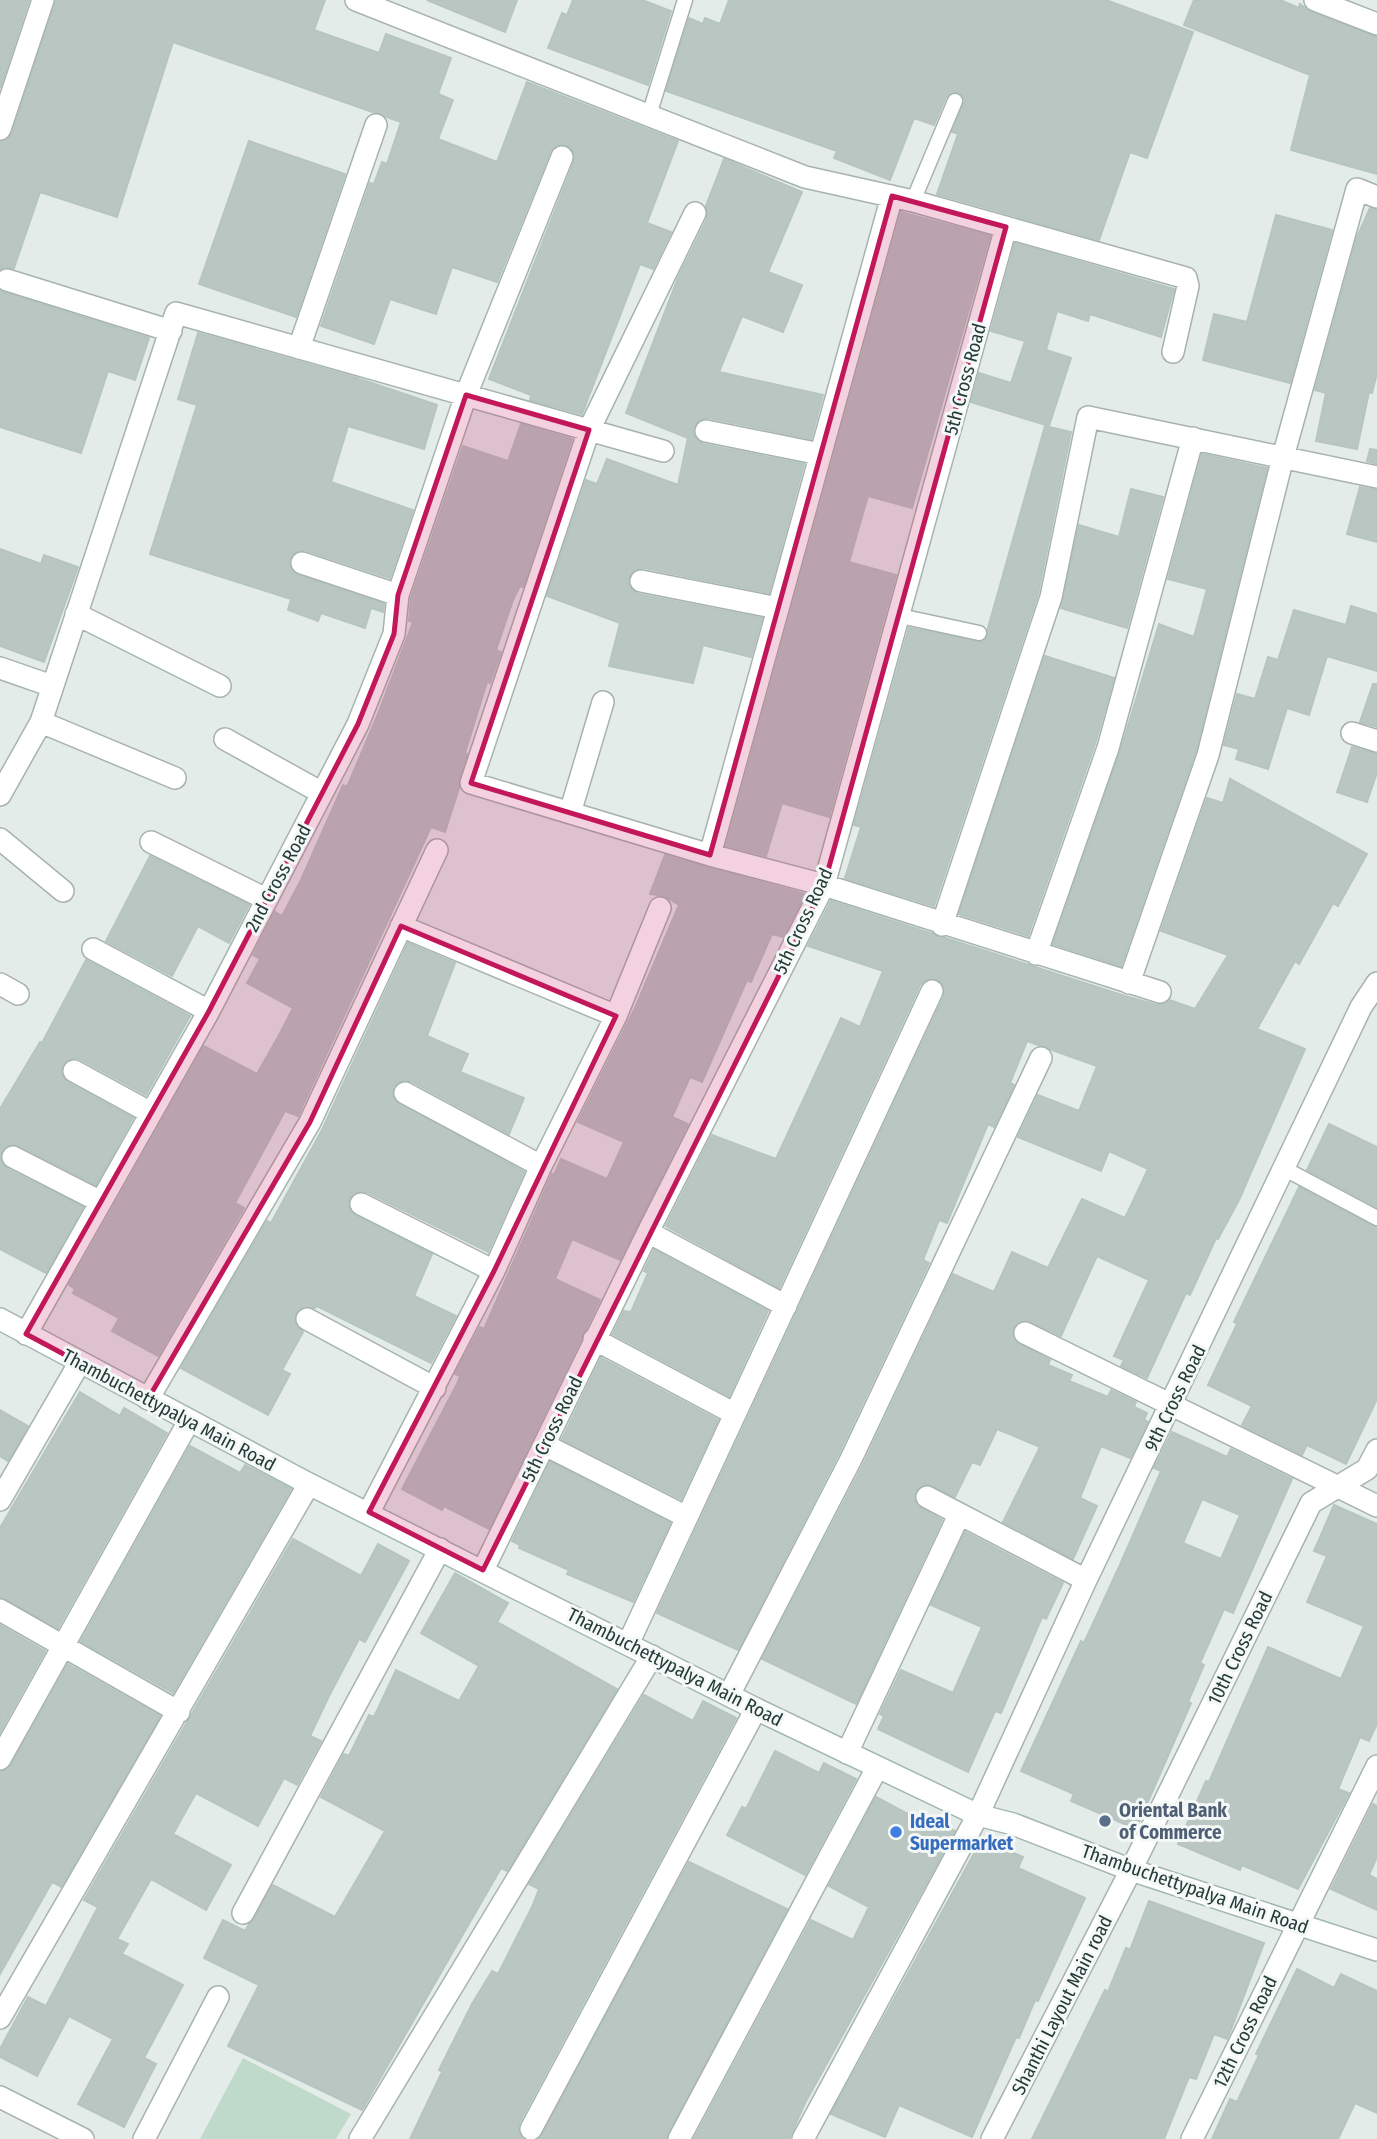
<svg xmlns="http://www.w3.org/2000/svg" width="1377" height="2139" font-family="'Fira Sans Condensed',sans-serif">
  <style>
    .green { fill: #bfdaca }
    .building { fill: #b9c6c2; stroke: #b7c5c0; stroke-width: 2; fill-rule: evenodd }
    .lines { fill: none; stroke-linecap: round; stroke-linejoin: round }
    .service-casing { stroke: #a7b3b0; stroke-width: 17 }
    .minor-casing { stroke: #a7b3b0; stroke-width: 24 }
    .tertiary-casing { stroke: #a7b3b0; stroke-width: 24 }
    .secondary-casing { stroke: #a3b6b2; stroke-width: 24 }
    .service { stroke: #fff; stroke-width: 14 }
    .minor { stroke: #fff; stroke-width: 21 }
    .tertiary { stroke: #fff; stroke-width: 21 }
    .secondary { stroke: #fff; stroke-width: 21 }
    .marked { fill: #c2185b; fill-opacity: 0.2; stroke: #c2185b; stroke-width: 5; stroke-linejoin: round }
    .service-dot { fill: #5c6f8a; stroke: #f4f8f7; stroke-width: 2.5 }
    .shop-dot { fill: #3f7fe0; stroke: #f4f8f7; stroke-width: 2.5 }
    .labels { text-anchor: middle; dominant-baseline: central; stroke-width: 6; stroke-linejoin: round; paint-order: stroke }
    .street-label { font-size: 19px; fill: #253b38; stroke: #f4f8f7 }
    .service-label { font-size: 19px; font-weight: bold; fill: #4e5e75; stroke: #f4f8f7; text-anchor: start }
    .shop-label { font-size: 19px; font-weight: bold; fill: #366cbe; stroke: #f4f8f7; text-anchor: start }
  </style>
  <rect width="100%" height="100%" fill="#e4ece9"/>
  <path class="green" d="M 243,2058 L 351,2114 L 336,2139 L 200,2139 Z"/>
  <path class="building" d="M 0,0 L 29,0 L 0,88 Z
    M 56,0 L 325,0 L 314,30 L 379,53 L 386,34 L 451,58 L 438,94 L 453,100 L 438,139 L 497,162 L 527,82 L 678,141 L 647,223 L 671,232 L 653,269 L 640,264 L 582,414 L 530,400 L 531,395 L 489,379 L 574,162 L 572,148 L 560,144 L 550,152 L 497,282 L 452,267 L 436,314 L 390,299 L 374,344 L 321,326 L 370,183 L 374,184 L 382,162 L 387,164 L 401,122 L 173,42 L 117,217 L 40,192 L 14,268 L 0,269 L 0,142 L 8,139 L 12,133 Z
    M 427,0 L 517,0 L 505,32 Z
    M 573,0 L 642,0 L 671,11 L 648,85 L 548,48 L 562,13 L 567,15 Z
    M 729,0 L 1106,0 L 1193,32 L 1147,158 L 1130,152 L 1099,240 L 937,194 L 958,134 L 952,132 L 965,100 L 958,92 L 946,97 L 934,125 L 914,118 L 890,180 L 834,158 L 837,151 L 666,91 L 689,18 L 703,24 L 705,18 L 720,24 Z
    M 1194,0 L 1280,0 L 1299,8 L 1300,4 L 1310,12 L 1377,37 L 1377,174 L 1291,150 L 1310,75 L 1184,25 Z
    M 249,141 L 345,174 L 296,317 L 199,284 Z
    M 724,159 L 802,192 L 768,272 L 802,285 L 783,332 L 742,316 L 719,372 L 823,395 L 811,439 L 709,418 L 701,419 L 693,428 L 694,436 L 703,444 L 804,464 L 769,593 L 644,568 L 631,573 L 628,585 L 638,594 L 762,618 L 751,657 L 703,645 L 693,683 L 609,666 L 620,623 L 547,596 L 586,480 L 597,484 L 607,459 L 678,485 L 688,438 L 626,413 L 678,278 L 707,219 L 706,206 Z
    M 1370,208 L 1377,210 L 1377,373 L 1372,393 L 1369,392 L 1357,449 L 1316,441 L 1326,393 L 1315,390 L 1357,237 Z
    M 901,212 L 990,236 L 912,508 L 868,496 L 849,562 L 896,575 L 829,817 L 782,803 L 766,856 L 726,846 Z
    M 1276,215 L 1332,230 L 1290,383 L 1203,360 L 1214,314 L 1247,322 Z
    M 1015,243 L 1174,289 L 1161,337 L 1090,314 L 1088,321 L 1057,311 L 1046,350 L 1071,358 L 1049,426 L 971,402 L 979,373 L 1011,383 L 1025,341 L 991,331 Z
    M 0,291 L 149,338 L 135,380 L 108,371 L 81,453 L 0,427 Z
    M 198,333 L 354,377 L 437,405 L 424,449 L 348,426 L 331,482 L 413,510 L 390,578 L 305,550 L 294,553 L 289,560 L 292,571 L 298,575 L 384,604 L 383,612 L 371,608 L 365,628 L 321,613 L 318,621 L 288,610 L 291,599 L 150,554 L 197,405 L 178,399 Z
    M 521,424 L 572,439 L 523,587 L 520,586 L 513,600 L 496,650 L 501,652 L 490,683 L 487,682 L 465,753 L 467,754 L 459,779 L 459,788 L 445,832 L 431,827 L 298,1116 L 285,1111 L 235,1203 L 244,1208 L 158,1356 L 112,1331 L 119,1318 L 73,1293 L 75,1289 L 69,1285 L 204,1046 L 257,1074 L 278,1037 L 293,1008 L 247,983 L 260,959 L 253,955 L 275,912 L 282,916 L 301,880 L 343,785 L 347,787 L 378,714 L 413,622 L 409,621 L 411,598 L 463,446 L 508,461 Z
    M 1045,426 L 1071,432 L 1038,594 L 934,906 L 845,878 L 861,827 L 854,825 L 909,628 L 984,642 Z
    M 1370,449 L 1377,450 L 1377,464 L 1367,461 Z
    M 1202,454 L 1267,468 L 1196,750 L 1121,966 L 1053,944 L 1120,752 L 1159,624 L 1194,637 L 1207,589 L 1168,579 Z
    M 1360,487 L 1377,490 L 1377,542 L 1347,534 Z
    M 1131,489 L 1163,497 L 1127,628 L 1061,608 L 1079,525 L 1119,537 Z
    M 0,549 L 41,564 L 44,555 L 78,567 L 44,662 L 0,646 Z
    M 1351,606 L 1377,614 L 1377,671 L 1327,656 L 1309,715 L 1287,708 L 1268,769 L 1236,759 L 1239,749 L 1224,745 L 1237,694 L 1255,699 L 1268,657 L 1278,660 L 1294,610 L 1346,625 Z
    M 1045,656 L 1114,678 L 1095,744 L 1028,936 L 959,914 Z
    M 1373,684 L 1377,684 L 1377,727 L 1360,722 Z
    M 1352,747 L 1377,754 L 1377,772 L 1367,802 L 1337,792 Z
    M 1230,779 L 1367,854 L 1338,906 L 1333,903 L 1299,964 L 1295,961 L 1257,1029 L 1305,1049 L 1239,1200 L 1218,1239 L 1216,1238 L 1190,1295 L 1186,1293 L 1147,1378 L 1121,1366 L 1124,1360 L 1114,1356 L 1149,1280 L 1097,1256 L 1061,1336 L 1025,1320 L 1013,1328 L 1015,1341 L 1050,1360 L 1048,1365 L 1072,1375 L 1069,1381 L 1108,1397 L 1111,1390 L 1136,1402 L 1134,1407 L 1147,1413 L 1144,1420 L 1148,1422 L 1130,1458 L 1101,1446 L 1080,1498 L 1097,1506 L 1073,1559 L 1003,1522 L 1040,1447 L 997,1429 L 980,1465 L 972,1462 L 955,1497 L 927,1484 L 915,1492 L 916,1505 L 942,1520 L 856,1704 L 762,1659 L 863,1465 L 953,1274 L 994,1292 L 1012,1252 L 1048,1268 L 1082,1199 L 1125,1218 L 1148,1169 L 1109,1151 L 1101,1171 L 1018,1137 L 1038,1095 L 1079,1111 L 1097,1066 L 1027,1041 L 1010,1083 L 1014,1085 L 994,1127 L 988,1124 L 947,1223 L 939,1220 L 923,1260 L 929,1263 L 839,1453 L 738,1650 L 657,1613 L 944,996 L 943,984 L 937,979 L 925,980 L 920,985 L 779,1288 L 666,1226 L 712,1135 L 776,1159 L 841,1018 L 860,1027 L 883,971 L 808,946 L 831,901 L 1125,996 L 1157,1005 L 1170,1000 L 1195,1009 L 1228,955 L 1161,931 L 1207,798 L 1223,803 Z
    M 665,855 L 805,894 L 783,937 L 772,934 L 751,982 L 747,980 L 702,1082 L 690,1077 L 672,1117 L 688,1124 L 620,1260 L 572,1239 L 555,1279 L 600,1300 L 489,1529 L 444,1506 L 442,1510 L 402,1489 L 458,1382 L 460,1376 L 455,1374 L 480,1327 L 484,1329 L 552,1174 L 554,1175 L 561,1159 L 607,1179 L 624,1142 L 578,1122 L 635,1008 L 679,905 L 664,896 L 650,894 Z
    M 150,856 L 249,905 L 229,943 L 198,926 L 172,976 L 106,941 Z
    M 408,943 L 455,963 L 427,1036 L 468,1054 L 460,1072 L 524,1098 L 509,1134 L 411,1081 L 398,1082 L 393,1087 L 394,1099 L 524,1172 L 488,1252 L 367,1192 L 353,1193 L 348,1205 L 355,1215 L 432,1254 L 414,1296 L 456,1316 L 431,1363 L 317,1306 L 315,1308 L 301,1308 L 294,1320 L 303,1332 L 282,1370 L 290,1374 L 268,1415 L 181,1368 L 267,1221 L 271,1223 L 322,1130 Z
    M 86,960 L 190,1016 L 146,1095 L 80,1059 L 73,1058 L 63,1064 L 61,1072 L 67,1082 L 133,1118 L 96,1185 L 18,1145 L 6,1146 L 0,1157 L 0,1109 L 40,1042 L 42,1043 Z
    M 1329,1124 L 1377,1147 L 1377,1207 L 1307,1170 Z
    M 0,1158 L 7,1169 L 83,1207 L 46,1273 L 0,1249 Z
    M 1299,1187 L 1377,1228 L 1377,1399 L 1346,1464 L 1307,1445 L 1302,1455 L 1242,1425 L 1252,1406 L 1208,1385 L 1237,1324 L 1234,1322 Z
    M 654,1250 L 768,1311 L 729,1396 L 613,1334 L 624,1311 L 631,1312 L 648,1273 L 644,1271 Z
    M 601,1358 L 718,1420 L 681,1499 L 562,1439 Z
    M 80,1392 L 120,1416 L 124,1408 L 167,1433 L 58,1628 L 0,1597 L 0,1528 Z
    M 0,1410 L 28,1426 L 8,1461 L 0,1456 Z
    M 1172,1432 L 1227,1457 L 1231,1449 L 1292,1479 L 1233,1613 L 1224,1609 L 1200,1663 L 1204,1665 L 1188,1702 L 1191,1703 L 1136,1829 L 1071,1801 L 1074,1794 L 1021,1771 L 1081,1641 L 1084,1643 L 1119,1567 L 1161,1471 L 1154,1468 ZM 1202,1499 L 1240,1515 L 1221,1559 L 1183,1543 Z
    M 190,1446 L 240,1473 L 245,1465 L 291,1489 L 173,1693 L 81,1641 Z
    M 550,1462 L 670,1523 L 633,1602 L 567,1574 L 569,1570 L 519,1548 L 520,1545 L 512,1541 Z
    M 1334,1505 L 1377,1524 L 1377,1724 L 1369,1741 L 1360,1737 L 1338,1789 L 1349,1793 L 1298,1889 L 1242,1865 L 1240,1870 L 1178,1844 L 1206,1781 L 1209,1782 L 1268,1647 L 1341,1679 L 1364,1626 L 1307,1602 L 1327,1556 L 1314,1551 Z
    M 965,1532 L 1063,1583 L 1046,1619 L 1042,1617 L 1001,1713 L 995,1711 L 968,1772 L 878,1729 L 884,1716 L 880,1714 L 901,1670 L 953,1693 L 982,1627 L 931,1605 Z
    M 293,1539 L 361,1576 L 378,1544 L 409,1561 L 365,1642 L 359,1639 L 329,1696 L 310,1736 L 321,1741 L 297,1785 L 284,1778 L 258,1826 L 196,1793 L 173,1834 L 231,1865 L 206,1910 L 151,1879 L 117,1939 L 128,1944 L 122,1954 L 183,1985 L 144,2058 L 156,2064 L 124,2127 L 78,2104 L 113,2039 L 69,2016 L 37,2076 L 0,2057 L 0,2049 L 28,1997 L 46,2006 L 98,1907 L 84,1900 Z
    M 455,1573 L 508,1603 L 497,1622 L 617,1689 L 507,1871 L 501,1868 L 362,2110 L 228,2046 L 259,1985 L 204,1958 L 223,1920 L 245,1931 L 273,1885 L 335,1917 L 385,1831 L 321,1797 L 344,1754 L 349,1756 L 369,1715 L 374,1717 L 396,1670 L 459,1701 L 479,1666 L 421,1633 Z
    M 0,1625 L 45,1651 L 0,1732 Z
    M 68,1664 L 160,1716 L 61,1887 L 52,1882 L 0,1974 L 0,1772 L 11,1765 Z
    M 644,1695 L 693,1721 L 703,1701 L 736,1718 L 519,2123 L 518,2130 L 523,2139 L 410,2139 L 442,2072 L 439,2070 L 472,2004 L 492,1971 L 498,1974 L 532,1907 L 539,1889 L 529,1884 Z
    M 775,1751 L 819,1773 L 824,1763 L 856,1779 L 805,1875 L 727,1835 L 742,1807 L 746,1809 Z
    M 876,1797 L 919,1820 L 922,1814 L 955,1831 L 805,2103 L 789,2139 L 694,2139 L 811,1920 L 853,1940 L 869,1907 L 829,1886 Z
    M 1373,1804 L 1377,1806 L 1377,1857 L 1369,1875 L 1377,1879 L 1377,1910 L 1331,1889 Z
    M 982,1839 L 1023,1857 L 1018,1868 L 1085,1898 L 1038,2001 L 1035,2000 L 1019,2038 L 1016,2037 L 972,2137 L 899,2105 L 885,2137 L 831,2114 Z
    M 689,1862 L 787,1909 L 666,2139 L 539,2139 Z
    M 1149,1901 L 1264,1943 L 1230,2032 L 1227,2039 L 1214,2034 L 1196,2079 L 1189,2077 L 1164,2139 L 1032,2139 L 1105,1990 L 1108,1992 L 1126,1948 L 1130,1950 Z
    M 1297,1969 L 1334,1988 L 1341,1974 L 1377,1991 L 1377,2113 L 1355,2103 L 1338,2139 L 1212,2139 L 1230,2099 L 1237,2102 L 1259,2055 L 1256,2054 Z"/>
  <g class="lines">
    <defs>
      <path id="service" d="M 649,115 L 685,0
        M 913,201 L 955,101
        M 900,616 L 979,633
        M 1285,1169 L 1377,1218"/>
      <path id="minor" d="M 356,0 L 805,177 L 913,201 L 1186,278 L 1188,286 L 1173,352
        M 1315,0 L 1377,24
        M 0,129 L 43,0
        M 695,213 L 589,430 L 471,783 L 710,855 L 824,885 L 1160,992
        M 7,280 L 171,331
        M 299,348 L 376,125
        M 706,431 L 820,454
        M 302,563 L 398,595
        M 641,581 L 778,608
        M 76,614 L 220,686
        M 0,668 L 52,686
        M 41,722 L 175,778
        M 1352,733 L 1377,741
        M 225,739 L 322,793
        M 0,795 L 41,722 L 176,313 L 663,451
        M 570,813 L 603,702
        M 0,839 L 63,891
        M 151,842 L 266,899
        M 710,855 L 892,196
        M 942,925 L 1051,597 L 1088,417 L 1377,477
        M 401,926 L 616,1016
        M 93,949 L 209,1011
        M 1036,954 L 1108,748 L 1193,438
        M 1129,983 L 1208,755 L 1283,457 L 1357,189 L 1377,197
        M 0,984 L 18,994
        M 74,1071 L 151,1113
        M 405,1093 L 541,1166
        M 13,1157 L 99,1201
        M 361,1204 L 494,1271
        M 648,1232 L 786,1306
        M 307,1319 L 435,1388
        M 1025,1333 L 1377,1506
        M 26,1334 L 209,1011 L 358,724 L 394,634 L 398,595 L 466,395 L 562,157
        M 594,1339 L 735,1414
        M 148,1399 L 310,1122 L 437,850
        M 545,1445 L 687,1517
        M 927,1497 L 1086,1580
        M 0,1500 L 80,1362
        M 369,1512 L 494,1271 L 541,1166 L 616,1016 L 660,908
        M 483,1570 L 648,1232 L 824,885 L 1006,227
        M 0,1610 L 179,1712
        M 628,1644 L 932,991
        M 729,1695 L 851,1459 L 1041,1058
        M 847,1753 L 959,1515
        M 0,1759 L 189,1421
        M 243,1913 L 440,1549
        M 0,2018 L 309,1484
        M 0,2097 L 83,2139
        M 531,2129 L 756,1709
        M 144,2139 L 218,1997
        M 360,2139 L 652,1656
        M 679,2139 L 877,1768
        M 803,2139 L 978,1815 L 1086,1580 L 1361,1007 L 1377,983
        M 1192,2139 L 1377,1766"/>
      <path id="tertiary" d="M 992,2139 L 1131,1870 L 1311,1503 L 1367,1469 L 1377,1450"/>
      <path id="secondary" d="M 0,1319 L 309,1484 L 756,1709 L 978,1815 L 1013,1824 L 1131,1870 L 1377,1950"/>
    </defs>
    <use href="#service" class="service-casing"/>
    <use href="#minor" class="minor-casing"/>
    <use href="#tertiary" class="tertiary-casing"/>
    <use href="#secondary" class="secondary-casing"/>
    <use href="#service" class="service"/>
    <use href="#minor" class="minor"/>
    <use href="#tertiary" class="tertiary"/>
    <use href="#secondary" class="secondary"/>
  </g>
  <path class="marked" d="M 892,196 L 1006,227 L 824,885 L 483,1570 L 369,1512 L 494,1271 L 616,1016 L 401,926 L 310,1122 L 148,1399 L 26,1334 L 209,1011 L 358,724 L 394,634 L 398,595 L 466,395 L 589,430 L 471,783 L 710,855 Z"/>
  <circle class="service-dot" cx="1105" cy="1821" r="7"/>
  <circle class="shop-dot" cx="896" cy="1832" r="7"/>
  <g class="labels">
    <g class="street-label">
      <text transform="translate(965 379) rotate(-75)">5th Cross Road</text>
      <text transform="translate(278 878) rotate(-62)">2nd Cross Road</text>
      <text transform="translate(803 921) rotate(-65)">5th Cross Road</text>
      <text transform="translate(1175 1398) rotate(-64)">9th Cross Road</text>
      <text transform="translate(169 1410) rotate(28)">Thambuchettypalya Main Road</text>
      <text transform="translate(552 1429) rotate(-64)">5th Cross Road</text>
      <text transform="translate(1240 1648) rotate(-64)">10th Cross Road</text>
      <text transform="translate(675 1667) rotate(27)">Thambuchettypalya Main Road</text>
      <text transform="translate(1195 1889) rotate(19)">Thambuchettypalya Main Road</text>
      <text transform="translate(1062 2005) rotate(-63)">Shanthi Layout Main road</text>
      <text transform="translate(1245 2032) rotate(-64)">12th Cross Road</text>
    </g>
    <g class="service-label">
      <text x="1119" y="1810">Oriental Bank<tspan x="1119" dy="22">of Commerce</tspan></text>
    </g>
    <g class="shop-label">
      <text x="910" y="1821">Ideal<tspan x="910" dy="22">Supermarket</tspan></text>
    </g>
  </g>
</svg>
